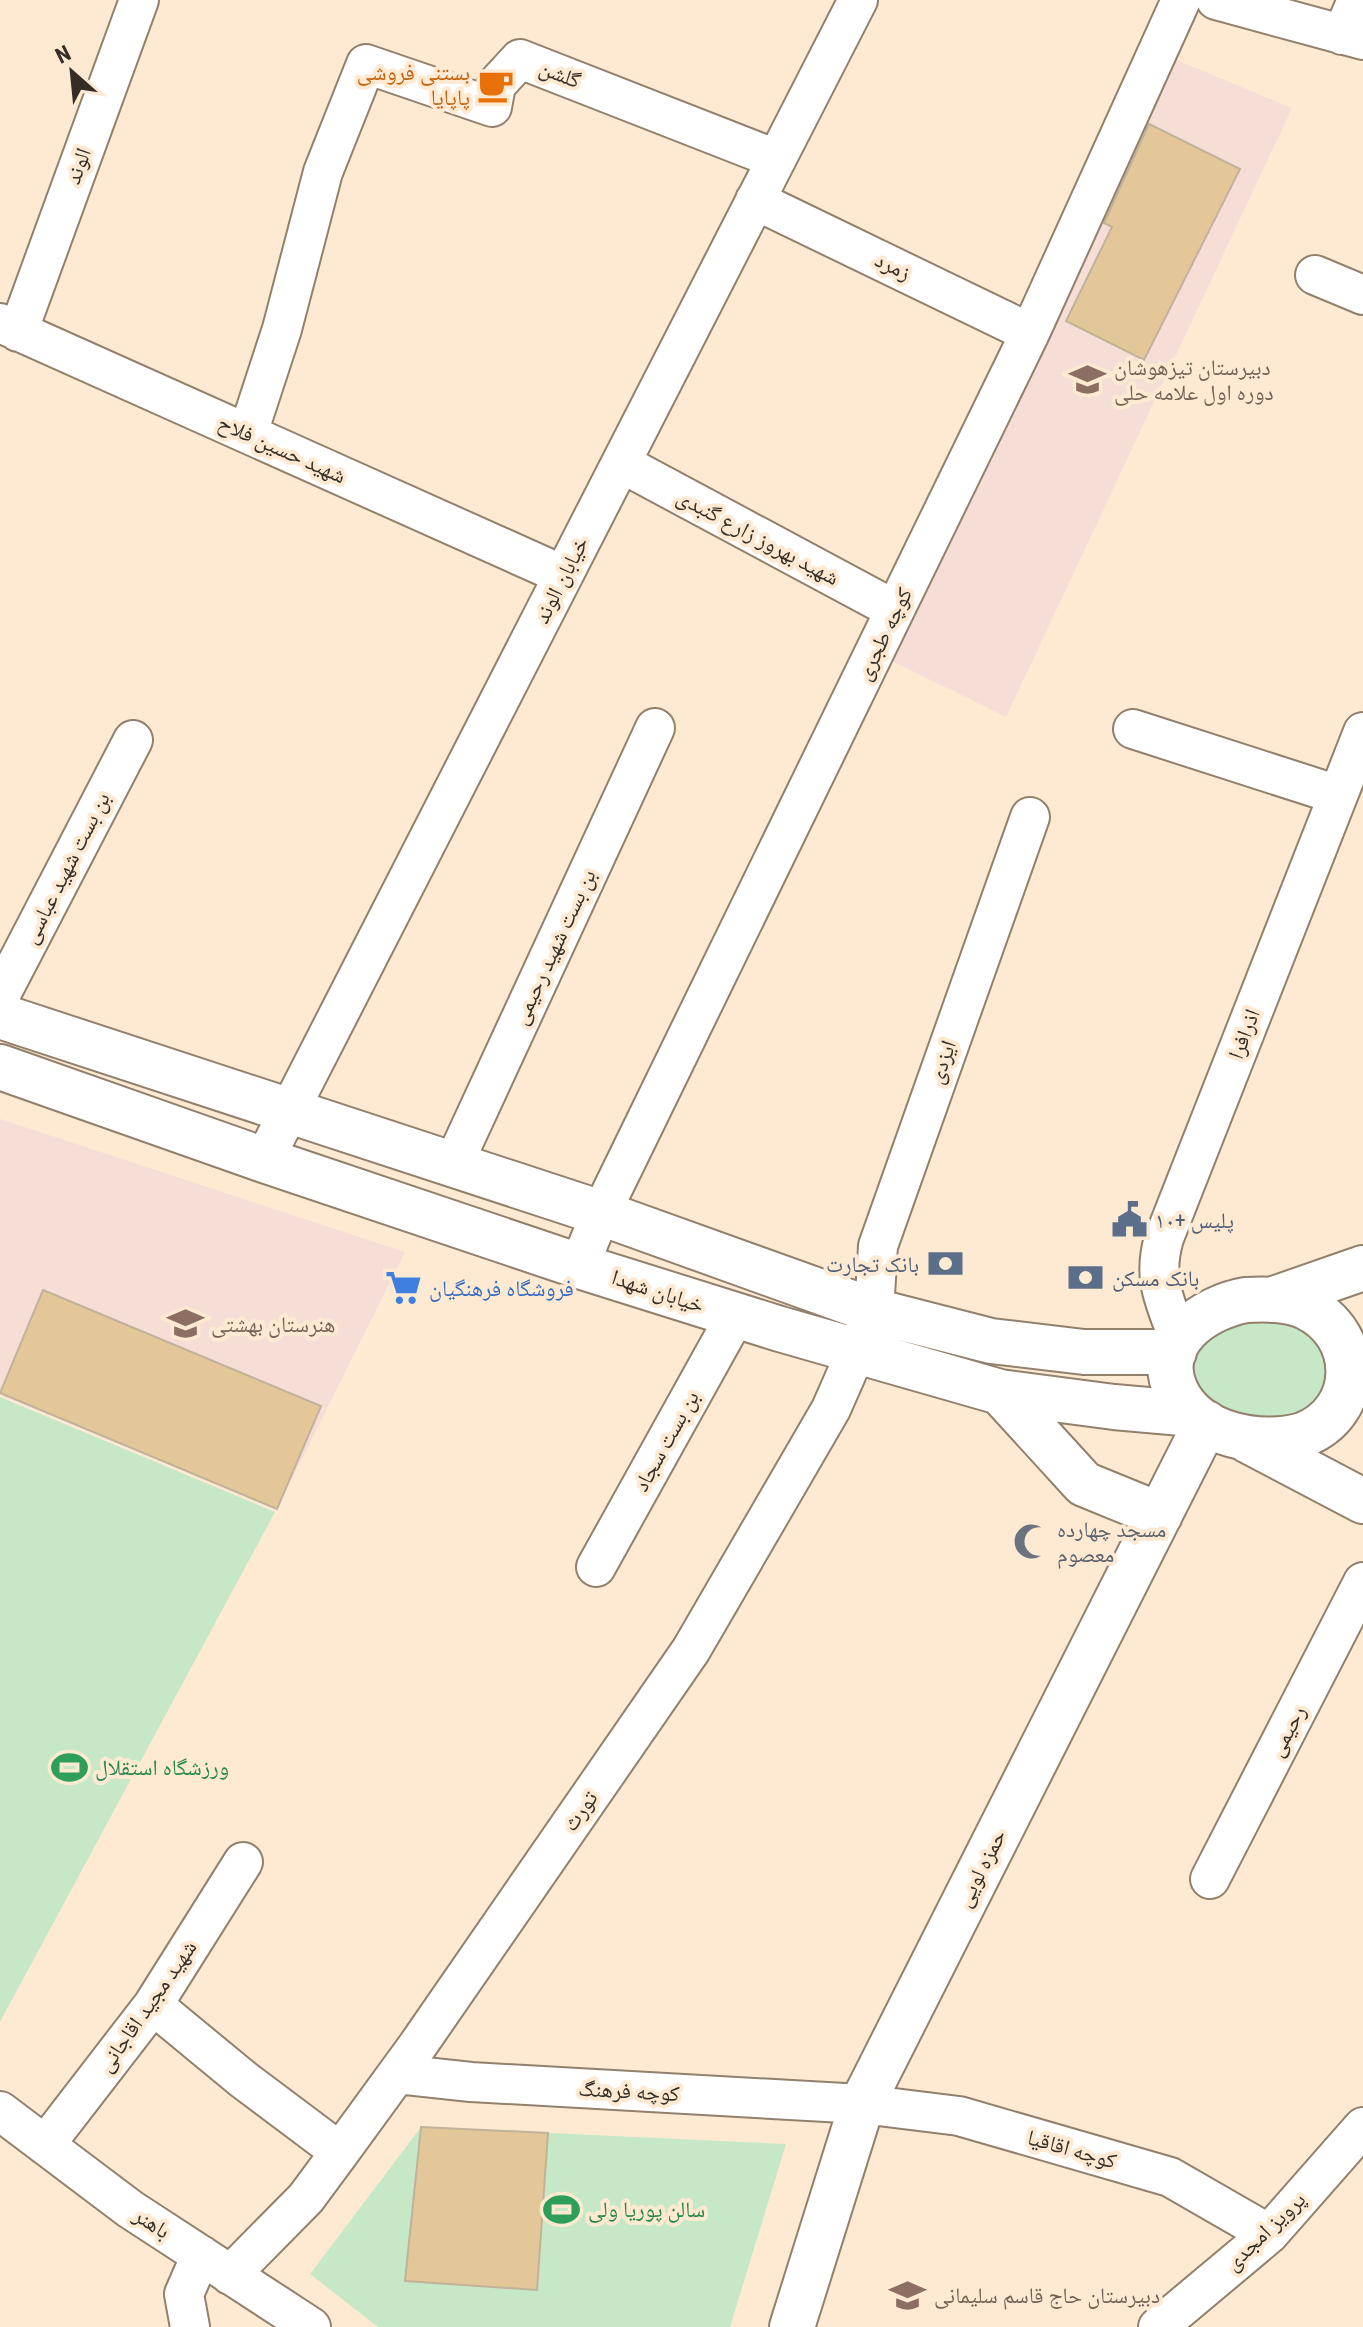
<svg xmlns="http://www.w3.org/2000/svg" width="1363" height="2327" font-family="'Roboto Condensed','Noto Naskh Arabic',sans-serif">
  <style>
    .education { fill: #f6ddd5 }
    .green { fill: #c7e8c7 }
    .building { fill: #e3c799; stroke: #c1b29a; stroke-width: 2 }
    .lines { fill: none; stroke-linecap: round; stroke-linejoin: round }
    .minor-casing { stroke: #92806c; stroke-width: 42 }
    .major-casing { stroke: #92806c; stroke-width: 48 }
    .minor { stroke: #fff; stroke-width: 38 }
    .major { stroke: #fff; stroke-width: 44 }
    .labels { text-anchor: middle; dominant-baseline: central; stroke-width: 8; stroke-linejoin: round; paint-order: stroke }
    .food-label { font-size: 22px; fill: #c56008; stroke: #feead3; text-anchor: end }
    .street-label { font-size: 22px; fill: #362e26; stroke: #feead3 }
    .education-label { font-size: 22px; fill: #785e54; stroke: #feead3; text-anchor: start }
    .service-label { font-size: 22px; fill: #4e5e75; stroke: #feead3; text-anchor: start }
    .shop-label { font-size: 22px; fill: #366cbe; stroke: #feead3; text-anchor: start }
    .worship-label { font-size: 22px; fill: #5b616d; stroke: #feead3; text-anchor: start }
    .leisure-label { font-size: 22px; fill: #27864d; stroke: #feead3; text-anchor: start }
  </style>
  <rect width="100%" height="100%" fill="#feead3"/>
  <path class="education" d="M 1172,58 L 1292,108 L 1006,717 L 874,652 Z
    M 0,1119 L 405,1252 L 277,1509 L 0,1395 Z"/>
  <path class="green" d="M 1273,1319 L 1308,1331 L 1331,1350 L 1322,1399 L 1292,1416 L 1276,1420 L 1235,1416 L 1201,1397 L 1189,1376 L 1197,1347 L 1232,1323 Z
    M 0,1397 L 275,1512 L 0,2022 Z
    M 421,2127 L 786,2144 L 730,2327 L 378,2327 L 310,2274 Z"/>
  <path class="building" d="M 1149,124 L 1240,169 L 1144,360 L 1066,321 L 1112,227 L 1104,223 Z
    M 43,1290 L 321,1406 L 277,1509 L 0,1393 Z
    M 421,2127 L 548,2133 L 537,2290 L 405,2281 Z"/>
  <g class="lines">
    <defs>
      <path id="minor" d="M 1216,0 L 1363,40
        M 1342,35 L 1357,0
        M 755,200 L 1030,333
        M 1315,275 L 1363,295
        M 0,323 L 563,575
        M 18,332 L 139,0
        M 248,433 L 282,329 L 323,172 L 366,64 L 492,107 L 496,85 L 520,59 L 776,159
        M 621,463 L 895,610
        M 1133,729 L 1338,795
        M 0,996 L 133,740
        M 264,1160 L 858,0
        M 453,1165 L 655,728
        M 579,1266 L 601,1213 L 1030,333 L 1181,0
        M 1179,1340 C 1165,1301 1152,1280 1164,1238 L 1363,732
        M 596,1567 L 736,1315
        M 1210,1879 L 1363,1582
        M 153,2005 L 244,2080 L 340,2152
        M 397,2074 L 471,2082 L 862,2104 L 959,2116 L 1170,2177 L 1269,2234
        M 0,2111 L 130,2209 L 311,2327
        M 45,2145 L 153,2005 L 243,1862
        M 230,2275 L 306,2198 L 340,2152 L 418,2045 L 691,1650 L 831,1409 L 874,1311 L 878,1246 L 1030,817
        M 190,2327 L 184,2294 L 201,2255
        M 1158,2327 L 1269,2234 L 1363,2127"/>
      <path id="major" d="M 0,1016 L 601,1213 L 874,1311 L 991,1341 L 1084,1352 L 1174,1352
        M 0,1067 L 264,1160 L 579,1266 L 780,1329 L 1000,1392 L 1114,1407 L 1193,1414
        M 1246,1300 C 1267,1299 1287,1299 1306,1307 C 1363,1334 1363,1412 1303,1435 C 1260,1447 1197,1436 1176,1391 C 1153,1342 1205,1307 1246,1300 Z
        M 1271,1300 L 1363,1268
        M 1000,1392 L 1084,1484 L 1160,1515
        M 1247,1440 L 1363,1501
        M 792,2327 L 862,2104 L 1206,1423"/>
    </defs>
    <use href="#minor" class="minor-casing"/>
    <use href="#major" class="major-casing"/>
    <use href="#minor" class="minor"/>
    <use href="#major" class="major"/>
  </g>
  <defs>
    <symbol id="cafe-bare" viewBox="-9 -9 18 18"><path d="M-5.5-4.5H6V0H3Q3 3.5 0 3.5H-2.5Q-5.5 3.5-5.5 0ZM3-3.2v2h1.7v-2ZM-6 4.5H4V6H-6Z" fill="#e8710a" stroke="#feead3" stroke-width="2.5" paint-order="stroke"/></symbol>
    <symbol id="school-bare" viewBox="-9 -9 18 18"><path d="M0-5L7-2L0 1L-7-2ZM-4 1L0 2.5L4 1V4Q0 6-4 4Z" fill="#8d6e63" stroke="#feead3" stroke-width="2.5" paint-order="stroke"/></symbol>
    <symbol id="civic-bare" viewBox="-9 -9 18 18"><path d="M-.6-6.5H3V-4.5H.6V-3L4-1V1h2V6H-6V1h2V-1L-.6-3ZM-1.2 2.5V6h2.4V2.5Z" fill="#5c6f8a" stroke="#feead3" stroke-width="2.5" paint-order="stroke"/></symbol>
    <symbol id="bank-bare" viewBox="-9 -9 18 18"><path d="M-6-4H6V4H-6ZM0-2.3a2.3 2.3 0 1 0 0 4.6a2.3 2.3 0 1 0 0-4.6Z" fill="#5c6f8a" stroke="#feead3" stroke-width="2.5" paint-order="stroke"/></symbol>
    <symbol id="supermarket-bare" viewBox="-9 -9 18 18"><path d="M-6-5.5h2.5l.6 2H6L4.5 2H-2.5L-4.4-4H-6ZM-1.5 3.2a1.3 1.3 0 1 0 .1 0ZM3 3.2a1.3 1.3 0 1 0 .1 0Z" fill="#3f7fe0" stroke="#feead3" stroke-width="2.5" paint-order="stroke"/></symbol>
    <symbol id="mosque-bare" viewBox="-9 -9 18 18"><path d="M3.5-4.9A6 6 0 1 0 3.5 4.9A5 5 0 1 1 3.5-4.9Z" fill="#6b7280" stroke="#feead3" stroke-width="2.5" paint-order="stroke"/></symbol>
    <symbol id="stadium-bare" viewBox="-9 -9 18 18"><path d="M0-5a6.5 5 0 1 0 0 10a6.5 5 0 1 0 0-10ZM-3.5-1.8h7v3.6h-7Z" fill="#2e9e5b" stroke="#feead3" stroke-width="2.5" paint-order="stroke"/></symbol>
  </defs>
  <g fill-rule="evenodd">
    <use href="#cafe-bare" x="470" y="60" width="51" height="51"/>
    <use href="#school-bare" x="1062" y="354" width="51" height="51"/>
    <use href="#civic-bare" x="1104" y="1194" width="51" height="51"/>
    <use href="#bank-bare" x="920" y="1238" width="51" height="51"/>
    <use href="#bank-bare" x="1060" y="1252" width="51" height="51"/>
    <use href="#supermarket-bare" x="378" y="1262" width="51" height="51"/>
    <use href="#school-bare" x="160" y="1298" width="51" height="51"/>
    <use href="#mosque-bare" x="1006" y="1516" width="51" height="51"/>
    <use href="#stadium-bare" x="44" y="1742" width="51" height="51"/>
    <use href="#stadium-bare" x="536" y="2184" width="51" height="51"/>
    <use href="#school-bare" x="882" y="2270" width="51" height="51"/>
  </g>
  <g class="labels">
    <g class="food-label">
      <text x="470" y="72">بستنی فروشی<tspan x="470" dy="25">پاپایا</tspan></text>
    </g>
    <g class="street-label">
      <text transform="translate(560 74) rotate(21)">گلشن</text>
      <text transform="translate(78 166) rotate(-70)">الوند</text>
      <text transform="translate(893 266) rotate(26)">زمرد</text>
      <text transform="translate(282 449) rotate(24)">شهید حسین فلاح</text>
      <text transform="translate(758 537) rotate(28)">شهید بهروز زارع گنبدی</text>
      <text transform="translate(561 580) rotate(-63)">خیابان الوند</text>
      <text transform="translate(884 634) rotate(-64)">کوچه طجری</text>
      <text transform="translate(66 868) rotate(-63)">بن بست شهید عباسی</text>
      <text transform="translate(554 947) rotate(-65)">بن بست شهید رحیمی</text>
      <text transform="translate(1244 1034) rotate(-69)">اذرافرا</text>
      <text transform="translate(942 1062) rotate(-71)">ایزدی</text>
      <text transform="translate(658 1291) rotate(18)">خیابان شهدا</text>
      <text transform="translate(666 1441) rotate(-61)">بن بست سجاد</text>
      <text transform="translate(1287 1731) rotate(-62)">رحیمی</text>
      <text transform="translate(580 1811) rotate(-55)">تورث</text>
      <text transform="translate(981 1868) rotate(-63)">حمزه لویی</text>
      <text transform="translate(147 2006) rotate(-55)">شهید مجید اقاجانی</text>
      <text transform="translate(629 2091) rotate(3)">کوچه فرهنگ</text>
      <text transform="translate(1072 2149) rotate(16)">کوچه اقاقیا</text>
      <text transform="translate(152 2223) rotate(33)">باهنر</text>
      <text transform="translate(1265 2231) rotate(-44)">پرویز امجدی</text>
    </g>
    <g class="education-label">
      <text x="1114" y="367">دبیرستان تیزهوشان<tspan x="1114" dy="25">دوره اول علامه حلی</tspan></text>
      <text x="211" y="1324">هنرستان بهشتی</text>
      <text x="934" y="2295">دبیرستان حاج قاسم سلیمانی</text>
    </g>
    <g class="service-label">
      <text x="1155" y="1220">پلیس +۱۰</text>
      <text x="919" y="1264" text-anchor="end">بانک تجارت</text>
      <text x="1112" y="1278">بانک مسکن</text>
    </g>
    <g class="shop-label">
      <text x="429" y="1288">فروشگاه فرهنگیان</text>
    </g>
    <g class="worship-label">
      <text x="1057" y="1529">مسجد چهارده<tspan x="1057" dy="25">معصوم</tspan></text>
    </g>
    <g class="leisure-label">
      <text x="95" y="1767">ورزشگاه استقلال</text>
      <text x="588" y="2209">سالن پوریا ولی</text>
    </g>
  </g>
  <g transform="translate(72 72) rotate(333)" stroke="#feead3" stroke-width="6" paint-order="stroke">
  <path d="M0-6L14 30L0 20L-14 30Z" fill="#362e26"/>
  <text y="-12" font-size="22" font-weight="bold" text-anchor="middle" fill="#362e26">N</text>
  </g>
</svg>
